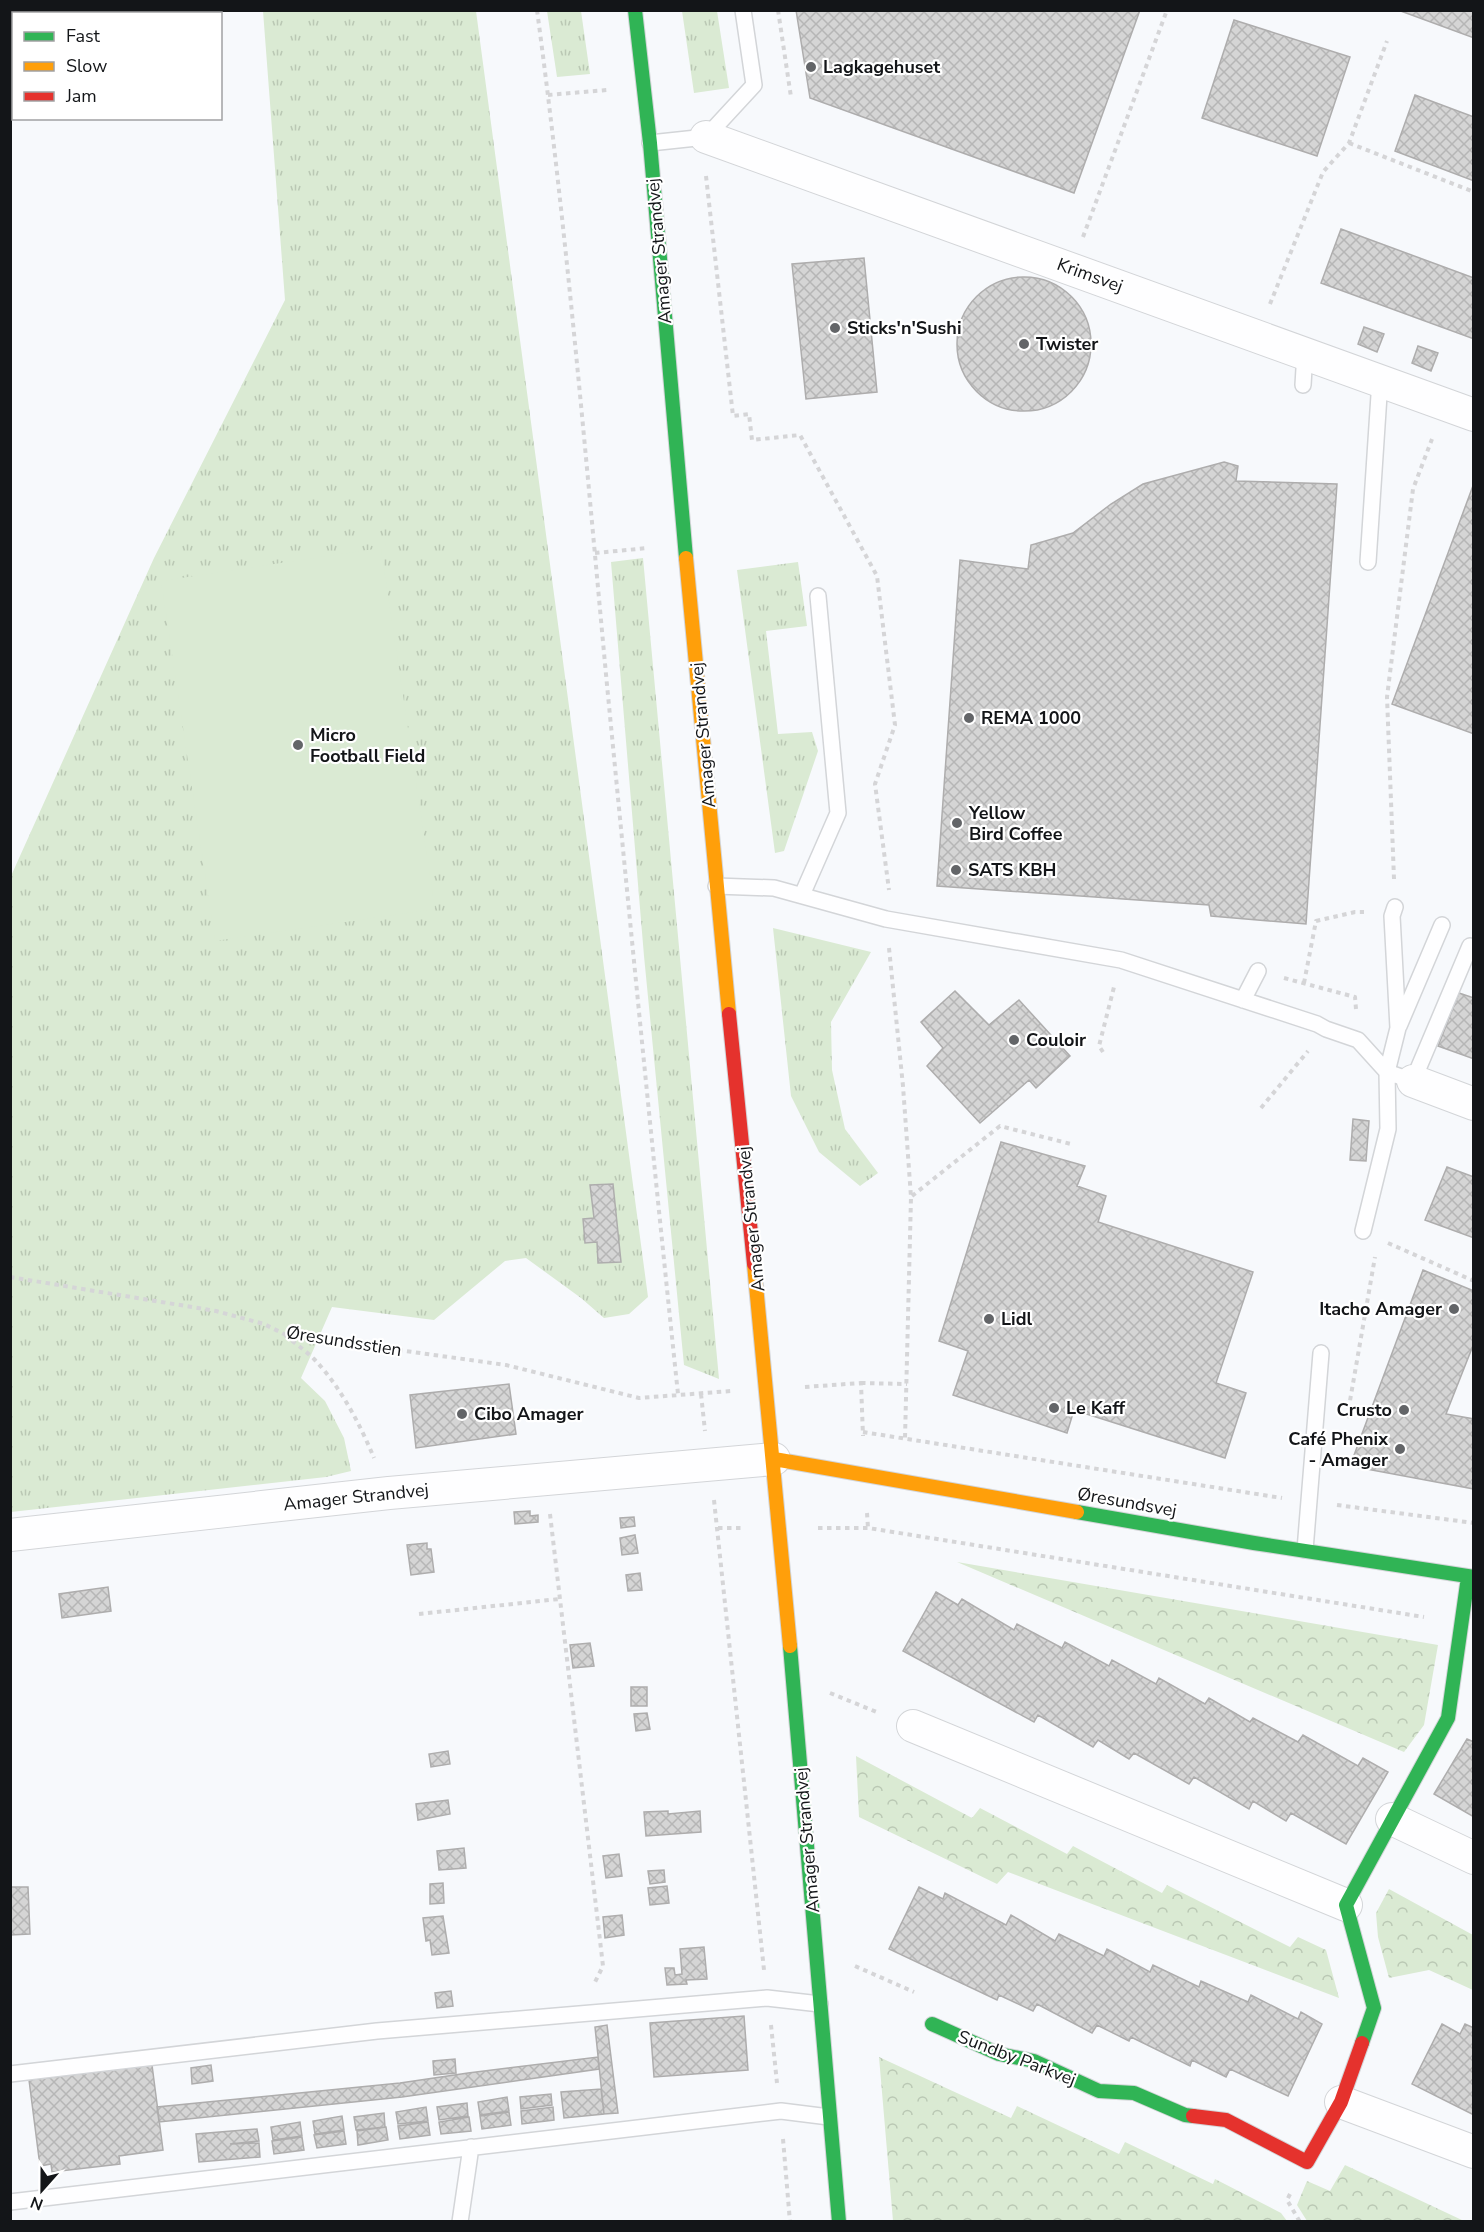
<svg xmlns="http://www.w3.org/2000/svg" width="1484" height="2232" font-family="'Nunito Sans',sans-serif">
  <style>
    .grass { fill: url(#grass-tufts) }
    .park { fill: url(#park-crowns) }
    .pitch { fill: #daead3 }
    .building { fill: url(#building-cross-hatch); stroke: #aeadad; stroke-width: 1.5 }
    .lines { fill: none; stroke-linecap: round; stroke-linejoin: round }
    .lane-casing { stroke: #d3d5d8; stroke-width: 18 }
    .street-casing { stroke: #d3d5d8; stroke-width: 34 }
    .fast-casing { stroke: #d3d5d8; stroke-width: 16 }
    .slow-casing { stroke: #d3d5d8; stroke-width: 16 }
    .jam-casing { stroke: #d3d5d8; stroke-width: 16 }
    .path { stroke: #d5d5d7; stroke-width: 4; stroke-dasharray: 4.5 4.5; stroke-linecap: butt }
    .lane { stroke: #fefeff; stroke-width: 15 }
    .street { stroke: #fefeff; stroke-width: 32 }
    .fast { stroke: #30b455; stroke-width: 14 }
    .slow { stroke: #ff9f0a; stroke-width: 14 }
    .jam { stroke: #e5322d; stroke-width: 14 }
    .poi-dot { fill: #636568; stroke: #fff; stroke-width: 2 }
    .labels { text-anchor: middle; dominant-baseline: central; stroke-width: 4.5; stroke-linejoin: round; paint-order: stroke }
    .poi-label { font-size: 18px; font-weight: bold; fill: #131518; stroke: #fff; text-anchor: start }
    .street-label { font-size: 18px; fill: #131518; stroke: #fff }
  </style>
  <defs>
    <pattern id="grass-tufts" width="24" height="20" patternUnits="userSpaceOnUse" patternTransform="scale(1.5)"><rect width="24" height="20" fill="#daead3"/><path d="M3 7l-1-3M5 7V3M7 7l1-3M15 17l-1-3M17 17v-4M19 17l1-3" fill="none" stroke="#bac8b4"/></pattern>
    <pattern id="park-crowns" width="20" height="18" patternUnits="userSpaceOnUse" patternTransform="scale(1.5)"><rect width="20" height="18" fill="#daead3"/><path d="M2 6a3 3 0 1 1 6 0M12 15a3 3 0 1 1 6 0" fill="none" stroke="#bac8b4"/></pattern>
    <pattern id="building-cross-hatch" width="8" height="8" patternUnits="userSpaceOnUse" patternTransform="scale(1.5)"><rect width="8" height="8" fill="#d5d5d5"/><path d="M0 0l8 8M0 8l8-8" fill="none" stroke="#b6b6b6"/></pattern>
  </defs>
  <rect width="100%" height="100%" fill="#f7f9fc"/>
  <path class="grass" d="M 263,11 L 476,11 L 648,1297 L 629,1314 L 604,1318 L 581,1298 L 526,1258 L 505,1261 L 434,1320 L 332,1307 L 301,1378 L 325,1401 L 344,1438 L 351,1471 L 326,1477 L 11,1512 L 11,876 L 154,558 L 285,300 Z
    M 547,11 L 581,11 L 590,74 L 557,77 Z
    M 682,11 L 717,11 L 729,88 L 694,93 Z
    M 643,558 L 719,1379 L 684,1365 L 644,956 L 611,562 Z
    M 798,562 L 807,626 L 766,631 L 778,734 L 812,732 L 818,751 L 784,851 L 775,853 L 737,570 Z
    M 773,928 L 871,952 L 831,1022 L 832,1070 L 845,1129 L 878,1173 L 860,1186 L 819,1152 L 791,1096 Z"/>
  <path class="park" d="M 957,1562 L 1438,1645 L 1424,1725 L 1404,1752 Z
    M 856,1756 L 972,1818 L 980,1808 L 1067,1854 L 1073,1846 L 1162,1893 L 1167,1885 L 1290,1947 L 1298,1937 L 1326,1950 L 1339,1998 L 1008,1872 L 997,1884 L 859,1817 Z
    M 1389,1889 L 1473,1935 L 1473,1990 L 1429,1970 L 1389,1978 L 1378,1937 L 1376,1913 Z
    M 879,2057 L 1011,2118 L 1017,2106 L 1119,2154 L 1125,2142 L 1213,2184 L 1215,2179 L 1281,2213 L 1287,2221 L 893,2221 Z
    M 1345,2165 L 1464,2221 L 1307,2221 L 1297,2205 L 1307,2181 L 1330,2191 Z"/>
  <path class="pitch" d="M 381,548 L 435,909 L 215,941 L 161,581 Z"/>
  <path class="building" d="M 796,10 L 1140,10 L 1074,193 L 810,98 Z
    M 1398,10 L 1474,10 L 1474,38 Z
    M 1234,20 L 1350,57 L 1317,156 L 1202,118 Z
    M 1415,95 L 1474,117 L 1474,181 L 1395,151 Z
    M 1341,229 L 1474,278 L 1474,339 L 1321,283 Z
    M 864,258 L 877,392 L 806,399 L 792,264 Z
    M957 344a67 67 0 1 1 134 0a67 67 0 1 1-134 0Z
    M 1364,327 L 1384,334 L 1377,352 L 1358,344 Z
    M 1418,346 L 1438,353 L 1431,371 L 1412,363 Z
    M 1224,462 L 1238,466 L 1236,481 L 1337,484 L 1306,924 L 1211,916 L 1209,905 L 937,886 L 960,560 L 1028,569 L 1031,545 L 1073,533 L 1111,504 L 1143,484 Z
    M 1474,483 L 1474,734 L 1392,704 Z
    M 955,991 L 989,1025 L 1019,1000 L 1070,1056 L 1036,1088 L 1029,1080 L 980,1123 L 927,1066 L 943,1048 L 921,1022 Z
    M 1459,993 L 1474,998 L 1474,1059 L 1438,1046 Z
    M 1353,1119 L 1369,1121 L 1366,1161 L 1350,1160 Z
    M 1001,1142 L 1085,1166 L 1077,1186 L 1106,1196 L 1098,1222 L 1253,1272 L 1216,1383 L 1246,1393 L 1225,1458 L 1074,1410 L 1067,1433 L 953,1395 L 968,1351 L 939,1341 Z
    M 1447,1167 L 1474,1177 L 1474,1238 L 1425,1220 Z
    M 613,1184 L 621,1262 L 598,1263 L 597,1242 L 585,1243 L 583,1219 L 594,1218 L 590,1185 Z
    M 1423,1270 L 1474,1291 L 1474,1343 L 1446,1414 L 1474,1419 L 1474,1489 L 1350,1466 Z
    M 509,1384 L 516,1434 L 416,1448 L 410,1395 Z
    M 530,1511 L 530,1516 L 538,1515 L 538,1522 L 515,1524 L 514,1512 Z
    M 634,1517 L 635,1526 L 621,1528 L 620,1518 Z
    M 635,1535 L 638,1553 L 622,1555 L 620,1538 Z
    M 427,1543 L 427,1549 L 431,1549 L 434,1572 L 411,1575 L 407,1545 Z
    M 640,1573 L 642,1590 L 628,1591 L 626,1575 Z
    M 108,1587 L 111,1611 L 62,1618 L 59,1594 Z
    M 936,1592 L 958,1605 L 962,1599 L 1014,1630 L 1017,1624 L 1062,1648 L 1065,1642 L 1109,1666 L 1112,1660 L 1156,1684 L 1159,1678 L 1205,1704 L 1209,1698 L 1250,1722 L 1253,1718 L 1298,1742 L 1303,1735 L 1358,1766 L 1363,1758 L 1388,1772 L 1346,1844 L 1291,1813 L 1286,1821 L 1253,1801 L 1249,1809 L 1194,1777 L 1189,1784 L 1134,1753 L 1129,1759 L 1098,1740 L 1093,1747 L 1038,1715 L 1034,1722 L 903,1651 Z
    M 590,1643 L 594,1666 L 573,1668 L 570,1645 Z
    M 631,1687 L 647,1687 L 647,1706 L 631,1706 Z
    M 647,1713 L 650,1729 L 636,1731 L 634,1714 Z
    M 1467,1739 L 1474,1742 L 1474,1817 L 1434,1794 Z
    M 448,1751 L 450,1764 L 431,1767 L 429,1754 Z
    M 448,1800 L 450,1814 L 418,1820 L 416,1804 Z
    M 668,1811 L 668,1814 L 700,1811 L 701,1832 L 646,1836 L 644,1812 Z
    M 464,1848 L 466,1868 L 439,1870 L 437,1851 Z
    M 619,1854 L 622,1876 L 606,1878 L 603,1856 Z
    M 664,1870 L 665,1882 L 650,1884 L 648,1871 Z
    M 443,1883 L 444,1903 L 430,1904 L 430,1884 Z
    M 667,1886 L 669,1903 L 650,1905 L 648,1888 Z
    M 10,1887 L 28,1887 L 30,1934 L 10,1935 Z
    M 919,1887 L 943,1899 L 945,1893 L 1006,1925 L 1011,1915 L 1055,1941 L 1059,1934 L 1104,1956 L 1107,1949 L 1150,1972 L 1153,1965 L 1199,1987 L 1201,1981 L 1248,2002 L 1251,1995 L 1298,2019 L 1301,2012 L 1322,2024 L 1288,2096 L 1230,2069 L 1226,2077 L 1192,2060 L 1190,2066 L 1131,2037 L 1129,2041 L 1097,2025 L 1092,2033 L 1037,2004 L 1033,2011 L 999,1995 L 997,2000 L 889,1949 Z
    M 622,1915 L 624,1935 L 605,1938 L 603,1917 Z
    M 443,1916 L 449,1953 L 432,1955 L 430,1940 L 426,1941 L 423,1918 Z
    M 704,1947 L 707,1979 L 686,1980 L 687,1984 L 667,1985 L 665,1968 L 674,1968 L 675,1975 L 682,1974 L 680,1949 Z
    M 451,1991 L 453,2006 L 437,2008 L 435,1993 Z
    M 744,2016 L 748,2070 L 654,2077 L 650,2023 Z
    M 1442,2024 L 1460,2034 L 1465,2024 L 1474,2028 L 1474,2115 L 1412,2084 Z
    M 607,2025 L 618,2113 L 604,2114 L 595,2027 Z
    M 598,2057 L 599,2069 L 402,2097 L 159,2122 L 157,2107 L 400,2083 L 468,2073 Z
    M 455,2059 L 456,2073 L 434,2075 L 433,2061 Z
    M 152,2065 L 163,2150 L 119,2156 L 120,2164 L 52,2172 L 51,2164 L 40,2166 L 29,2080 Z
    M 211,2065 L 213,2081 L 192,2084 L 191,2068 Z
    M 601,2089 L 604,2114 L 564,2118 L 561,2092 Z
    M 551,2094 L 552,2105 L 521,2109 L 520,2097 Z
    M 507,2097 L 509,2111 L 480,2115 L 478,2102 Z
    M 467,2103 L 468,2116 L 439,2120 L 437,2107 Z
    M 426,2107 L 428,2121 L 398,2124 L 396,2112 Z
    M 553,2107 L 554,2120 L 522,2124 L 521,2111 Z
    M 509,2112 L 511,2125 L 482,2129 L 480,2116 Z
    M 384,2113 L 385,2127 L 356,2130 L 354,2117 Z
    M 342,2116 L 344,2130 L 315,2134 L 313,2121 Z
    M 469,2117 L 471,2131 L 441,2134 L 439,2122 Z
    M 300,2122 L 302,2136 L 273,2140 L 271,2127 Z
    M 428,2122 L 430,2135 L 400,2139 L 398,2126 Z
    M 386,2127 L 388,2140 L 358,2145 L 357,2131 Z
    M 257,2129 L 259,2141 L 230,2144 L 259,2143 L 260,2157 L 199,2162 L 196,2134 Z
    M 344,2131 L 346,2144 L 317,2148 L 314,2135 Z
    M 302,2137 L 304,2150 L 274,2154 L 272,2141 Z"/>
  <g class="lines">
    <defs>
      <path id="lane" d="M 650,143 L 706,137 L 754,85 L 743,10
        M 1303,385 L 1305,352
        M 1368,562 L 1380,380
        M 716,886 L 774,888 L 886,919 L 1121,960 L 1317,1024 L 1326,1029 L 1358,1040 L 1387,1072 L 1413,1081 L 1470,946
        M 802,895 L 838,813 L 818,596
        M 1243,1000 L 1258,971
        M 1399,1026 L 1442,925
        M 1363,1231 L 1388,1129 L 1387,1072 L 1398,1028 L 1392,916 L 1395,907
        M 1305,1550 L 1321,1353
        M 10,2074 L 377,2031 L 767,1998 L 820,2004
        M 10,2202 L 781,2111 L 829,2117
        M 460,2222 L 471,2147"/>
      <path id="street" d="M 706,137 L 1474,415
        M 1413,1081 L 1474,1104
        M 10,1535 L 389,1493 L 774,1459
        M 913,1726 L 1346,1905
        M 1392,1819 L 1474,1858
        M 1341,2102 L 1474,2152"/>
      <path id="fast" d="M 635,10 L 650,143 L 686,558
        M 1077,1512 L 1254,1543 L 1474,1577
        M 790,1646 L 839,2222
        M 932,2024 L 999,2054 L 1034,2061 L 1099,2091 L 1134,2093 L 1185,2115 L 1193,2116
        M 1362,2043 L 1374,2008 L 1346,1905 L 1448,1718 L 1468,1577"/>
      <path id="slow" d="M 686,558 L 729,1014
        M 754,1264 L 790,1646
        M 774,1459 L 1077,1512"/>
      <path id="jam" d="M 729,1014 L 754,1264
        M 1193,2116 L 1226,2120 L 1307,2162 L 1341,2102 L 1362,2043"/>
    </defs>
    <use href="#lane" class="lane-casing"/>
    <use href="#street" class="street-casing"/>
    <use href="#fast" class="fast-casing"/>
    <use href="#slow" class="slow-casing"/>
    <use href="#jam" class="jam-casing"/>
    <path class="path" d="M 537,10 C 567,234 586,460 607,685 C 630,921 653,1158 678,1394
      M 778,10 L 791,97
      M 548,95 L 607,90
      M 1349,143 L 1474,192
      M 706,176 L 733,416 L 749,414 L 752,440 L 800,435 L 877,576 L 895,725 L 875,784 L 889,890
      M 1083,237 L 1167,10
      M 1270,304 L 1323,172 L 1349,143 L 1387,41
      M 595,553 L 648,548
      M 1394,879 L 1387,697 L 1413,489 L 1432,439
      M 889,948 L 903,1086 L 911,1197 L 905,1438
      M 1284,978 L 1355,997 L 1356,1009
      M 1304,983 L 1316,921 L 1355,912 L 1364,912
      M 1103,1052 L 1099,1046 L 1114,987
      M 1261,1108 L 1308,1051
      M 912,1196 L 1000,1126 L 1071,1144
      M 1388,1243 L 1474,1281
      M 10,1277 L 216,1311 L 264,1324 L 284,1334 L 506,1365 L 639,1398 L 731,1391
      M 285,1335 C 294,1343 305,1350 314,1359 C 340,1386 360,1424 374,1458
      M 861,1383 L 907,1384
      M 805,1387 L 861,1383 L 863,1436
      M 701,1394 L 705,1431
      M 1347,1418 L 1375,1257
      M 863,1432 L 1282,1498
      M 714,1500 L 764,1970
      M 1337,1505 L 1474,1523
      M 867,1513 L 868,1528
      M 550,1514 L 603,1966 L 594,1984
      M 718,1528 L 744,1528
      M 818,1528 L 868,1528 L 1424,1617
      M 419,1614 L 559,1599
      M 830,1693 L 879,1713
      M 855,1966 L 914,1992
      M 771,2025 L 777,2083
      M 783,2139 L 790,2222
      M 1290,2194 L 1287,2200 L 1300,2222"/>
    <use href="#lane" class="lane"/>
    <use href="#street" class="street"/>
    <use href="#fast" class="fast"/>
    <use href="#slow" class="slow"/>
    <use href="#jam" class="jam"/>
  </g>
  <g class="poi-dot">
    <circle cx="811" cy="67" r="6"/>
    <circle cx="835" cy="328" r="6"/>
    <circle cx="1024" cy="344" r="6"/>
    <circle cx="969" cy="718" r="6"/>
    <circle cx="298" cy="745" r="6"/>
    <circle cx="957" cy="823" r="6"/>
    <circle cx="956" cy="870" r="6"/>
    <circle cx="1014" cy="1040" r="6"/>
    <circle cx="1454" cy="1309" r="6"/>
    <circle cx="989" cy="1319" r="6"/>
    <circle cx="1054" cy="1408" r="6"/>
    <circle cx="1404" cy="1410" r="6"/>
    <circle cx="462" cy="1414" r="6"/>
    <circle cx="1400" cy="1449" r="6"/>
  </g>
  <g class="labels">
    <g class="poi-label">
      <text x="823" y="67">Lagkagehuset</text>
      <text x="847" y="328">Sticks'n'Sushi</text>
      <text x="1036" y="344">Twister</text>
      <text x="981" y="718">REMA 1000</text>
      <text x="310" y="735">Micro<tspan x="310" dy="21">Football Field</tspan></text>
      <text x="969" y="813">Yellow<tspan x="969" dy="21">Bird Coffee</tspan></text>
      <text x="968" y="870">SATS KBH</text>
      <text x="1026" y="1040">Couloir</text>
      <text x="1442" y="1309" text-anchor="end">Itacho Amager</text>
      <text x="1001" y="1319">Lidl</text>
      <text x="1066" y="1408">Le Kaff</text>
      <text x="1392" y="1410" text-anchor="end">Crusto</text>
      <text x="474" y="1414">Cibo Amager</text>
      <text x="1388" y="1439" text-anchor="end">Café Phenix<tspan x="1388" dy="21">- Amager</tspan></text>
    </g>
    <g class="street-label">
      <text transform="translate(659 251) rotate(-95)">Amager Strandvej</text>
      <text transform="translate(1090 275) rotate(20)">Krimsvej</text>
      <text transform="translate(703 735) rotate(-95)">Amager Strandvej</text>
      <text transform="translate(751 1219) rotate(-96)">Amager Strandvej</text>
      <text transform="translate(344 1341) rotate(9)">Øresundsstien</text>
      <text transform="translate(356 1497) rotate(-6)">Amager Strandvej</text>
      <text transform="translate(1127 1502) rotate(10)">Øresundsvej</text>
      <text transform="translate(807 1840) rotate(-95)">Amager Strandvej</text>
      <text transform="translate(1017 2058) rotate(21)">Sundby Parkvej</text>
    </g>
  </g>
  <rect width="1484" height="2232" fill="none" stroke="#131518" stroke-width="24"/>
  <rect x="12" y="12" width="210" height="108" fill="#ffffff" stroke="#a1a1a3" stroke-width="1.5"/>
  <rect x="24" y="32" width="30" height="9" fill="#30b455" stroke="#a1a1a3" stroke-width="1.5"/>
  <text x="66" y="42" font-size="18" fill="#131518">Fast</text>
  <rect x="24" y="62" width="30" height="9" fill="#ff9f0a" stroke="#a1a1a3" stroke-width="1.5"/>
  <text x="66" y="72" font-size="18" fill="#131518">Slow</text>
  <rect x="24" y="92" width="30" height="9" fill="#e5322d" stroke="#a1a1a3" stroke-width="1.5"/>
  <text x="66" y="102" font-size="18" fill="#131518">Jam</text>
  <g transform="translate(42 2190) rotate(201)" stroke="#ffffff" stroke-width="4.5" paint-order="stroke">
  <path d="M0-4.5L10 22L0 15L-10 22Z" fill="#131518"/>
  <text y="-9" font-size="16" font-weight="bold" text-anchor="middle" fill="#131518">N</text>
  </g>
</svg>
